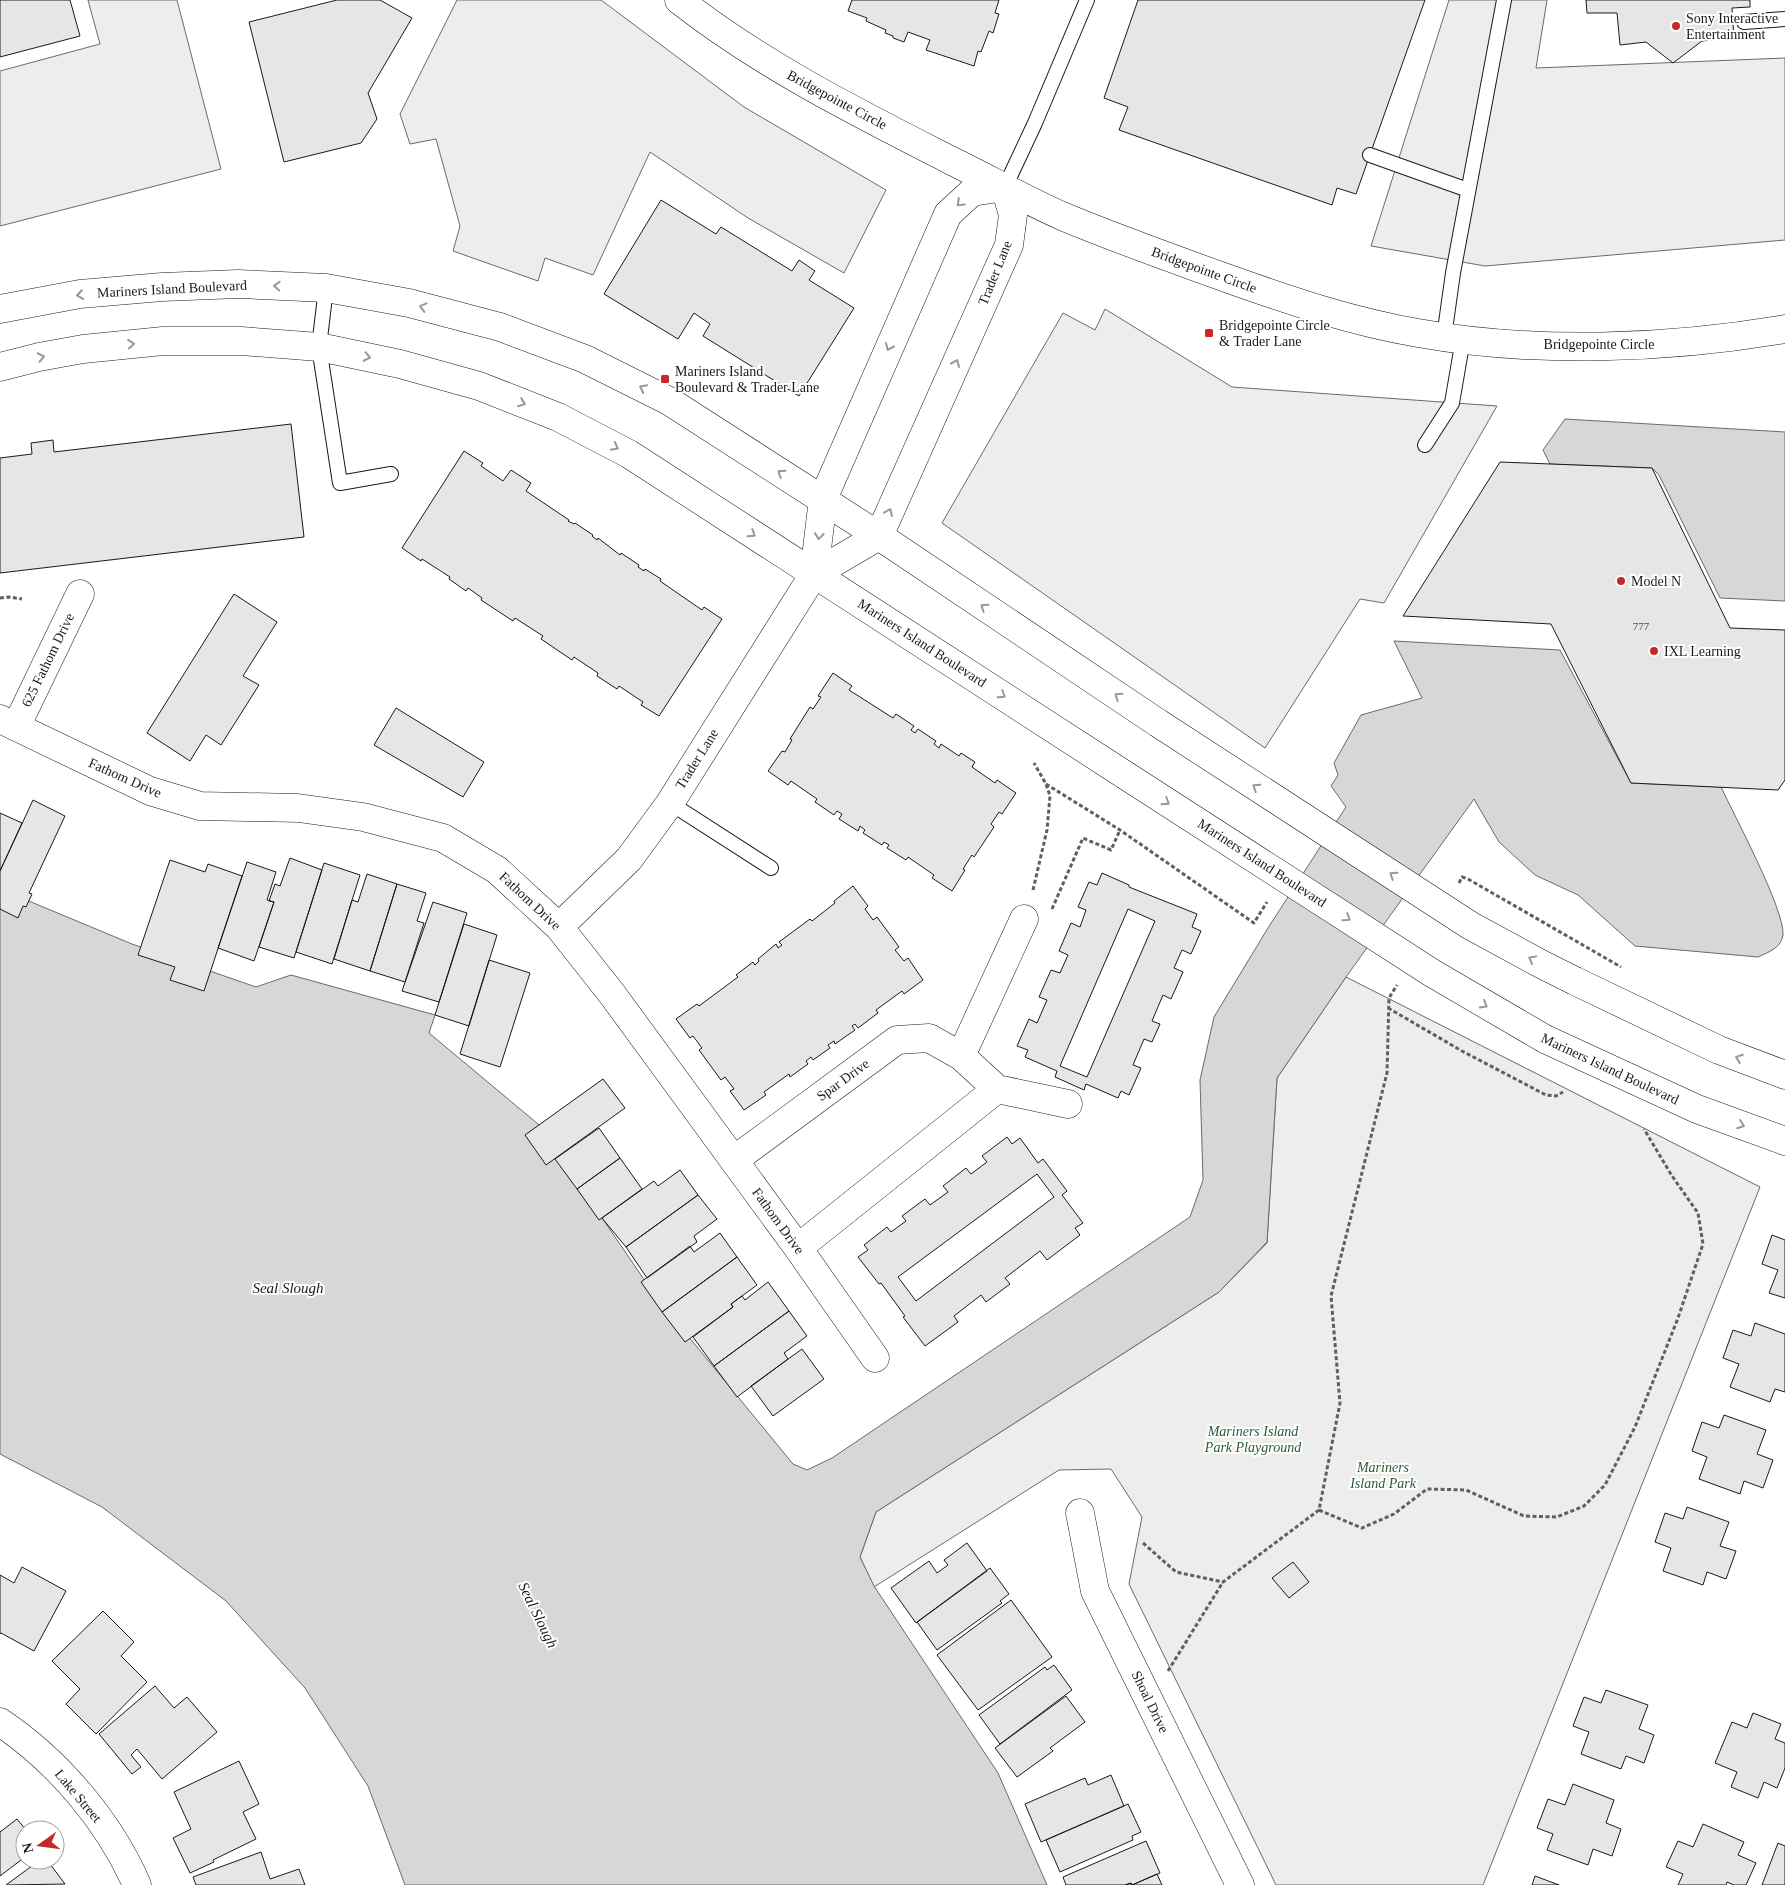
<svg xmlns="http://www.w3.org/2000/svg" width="1785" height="1885" font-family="'Times New Roman',serif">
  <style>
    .built { fill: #ededed; stroke: #6a6a6a }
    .water { fill: #d7d7d7; stroke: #6a6a6a }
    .building { fill: #e6e6e6; stroke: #1a1a1a; fill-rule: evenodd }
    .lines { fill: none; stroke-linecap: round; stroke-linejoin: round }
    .service-casing { stroke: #1a1a1a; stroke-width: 16 }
    .minor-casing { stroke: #1a1a1a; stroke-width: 29 }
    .secondary-casing { stroke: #1a1a1a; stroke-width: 29 }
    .path { stroke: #5f5f5f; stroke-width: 3; stroke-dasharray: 4 2.5; stroke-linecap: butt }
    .service { stroke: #fff; stroke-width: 14 }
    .minor { stroke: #fff; stroke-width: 28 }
    .secondary { stroke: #fff; stroke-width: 28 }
    .secondary-bridge-casing { stroke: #1a1a1a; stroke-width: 29; stroke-linecap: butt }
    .secondary-bridge { stroke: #fff; stroke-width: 28 }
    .oneway { stroke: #989898 }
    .poi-dot { fill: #c62828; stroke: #fff; stroke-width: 2 }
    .labels { text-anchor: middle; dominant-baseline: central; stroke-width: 4; stroke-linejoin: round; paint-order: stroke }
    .number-label { font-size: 11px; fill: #4d4d4d }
    .poi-label { font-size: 14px; fill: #1a1a1a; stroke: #fff; text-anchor: start }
    .street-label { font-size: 14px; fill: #1a1a1a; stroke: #fff }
    .park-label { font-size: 14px; font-style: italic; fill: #2b5a34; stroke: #fff }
    .water-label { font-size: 15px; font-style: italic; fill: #1a1a1a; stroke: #fff }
  </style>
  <rect width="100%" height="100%" fill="#fff"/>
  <path class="built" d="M 88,0 L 177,0 L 221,169 L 0,226 L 0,71 L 100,44 Z
    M 457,0 L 601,0 L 744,107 L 886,190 L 844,273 L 748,218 L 650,152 L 593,275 L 545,258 L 538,281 L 453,251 L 460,226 L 436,139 L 410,144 L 400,114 Z
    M 1449,0 L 1547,0 L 1536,68 L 1785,58 L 1785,240 L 1485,266 L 1371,246 Z
    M 1105,309 L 1232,387 L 1497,406 L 1384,603 L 1360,599 L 1265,748 L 942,523 L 1063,313 L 1095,330 Z
    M 1346,977 L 1760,1187 L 1483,1885 L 1276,1885 L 1129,1584 L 1142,1517 L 1111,1469 L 1059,1470 L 874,1587 L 860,1557 L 876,1512 L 1219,1292 L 1267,1243 L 1277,1078 Z"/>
  <path class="water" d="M 1565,419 L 1785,432 L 1785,601 L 1720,598 L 1659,475 L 1652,468 L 1550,464 L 1543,450 Z
    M 1394,641 L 1560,650 L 1631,783 L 1721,787 C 1734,815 1785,910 1783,935 C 1781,948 1769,952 1758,957 L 1635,946 L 1578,895 L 1535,875 L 1499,842 L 1474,799 L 1346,977 L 1277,1078 L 1267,1242 L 1219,1292 L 876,1512 L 860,1557 L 874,1586 L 998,1773 L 1047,1885 L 405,1885 L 368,1786 L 305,1688 L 226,1601 L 102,1507 L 0,1454 L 0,889 L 132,944 L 256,987 L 291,975 L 435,1015 L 429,1033 L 538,1124 L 656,1297 L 793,1464 L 807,1470 L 832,1458 L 1190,1217 L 1203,1180 L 1200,1080 L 1214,1017 L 1268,928 L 1346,807 L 1331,786 L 1338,775 L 1334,763 L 1361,715 L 1422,698 Z"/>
  <path class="building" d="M 0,0 L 70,0 L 80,36 L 0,57 Z
    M 337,0 L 380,0 L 412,18 L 368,93 L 377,119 L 361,143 L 284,162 L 249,22 Z
    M 852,0 L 999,0 L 995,13 L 999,14 L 993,33 L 989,31 L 981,52 L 978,51 L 974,66 L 926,50 L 930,40 L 908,32 L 904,42 L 893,38 L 893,36 L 885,33 L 886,30 L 866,21 L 867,18 L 848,11 Z
    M 1138,0 L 1425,0 L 1356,194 L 1337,188 L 1332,205 L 1119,130 L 1128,107 L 1104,98 Z
    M 1586,0 L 1750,0 L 1750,7 L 1732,8 L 1734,38 L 1702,41 L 1673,63 L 1646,42 L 1620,45 L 1617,13 L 1587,13 Z
    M 661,200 L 716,234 L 721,227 L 792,271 L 799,260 L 815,271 L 809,280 L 854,308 L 799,396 L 703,336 L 710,324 L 694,313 L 678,339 L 604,294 Z
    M 291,424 L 304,537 L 0,573 L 0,458 L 32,454 L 31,443 L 53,440 L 54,452 Z
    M 464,451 L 483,463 L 481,466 L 503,481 L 511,470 L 531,483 L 526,491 L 569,520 L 568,521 L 574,524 L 575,523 L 593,535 L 592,536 L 597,540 L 598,538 L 620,555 L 621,553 L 639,565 L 638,567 L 644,571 L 645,569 L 661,579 L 660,581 L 702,610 L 704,607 L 722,619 L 659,716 L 641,705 L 643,702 L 619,686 L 617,689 L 597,676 L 598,673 L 574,657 L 572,660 L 541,639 L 543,636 L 515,618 L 513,621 L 481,600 L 482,598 L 468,588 L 466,591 L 449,579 L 450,577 L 422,559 L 421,561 L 402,548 Z
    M 1500,462 L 1652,468 L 1730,628 L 1785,630 L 1785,780 L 1778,790 L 1631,783 L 1551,624 L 1403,616 Z
    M 234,594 L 277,622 L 243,676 L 259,685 L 221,745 L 206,735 L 190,761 L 147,733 Z
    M 833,673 L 852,686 L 849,690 L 893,718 L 896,714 L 914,726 L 911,730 L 915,733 L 918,729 L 936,741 L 934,744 L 939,748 L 941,744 L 959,756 L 961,753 L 975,762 L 972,767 L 995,783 L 997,780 L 1016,793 L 1002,814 L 999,812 L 991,824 L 994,827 L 974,857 L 972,855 L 963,869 L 965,870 L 952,891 L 932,878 L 934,875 L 908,857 L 906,860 L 887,848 L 889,845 L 884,842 L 882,845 L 863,833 L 865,830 L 860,826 L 858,831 L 839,819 L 842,814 L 837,811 L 834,815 L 815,802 L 817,799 L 791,781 L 788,785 L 768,771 L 782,751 L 785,752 L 792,740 L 790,739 L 810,707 L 813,709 L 821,697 L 818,696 Z
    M 396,708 L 484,762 L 463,797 L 374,745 Z
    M 33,800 L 65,816 L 29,893 L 32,894 L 26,907 L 23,906 L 18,918 L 0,909 L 0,871 Z
    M 0,813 L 22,823 L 0,871 Z
    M 290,858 L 322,870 L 294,958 L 259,947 L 274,902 L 269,901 L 275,884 L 280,886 Z
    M 170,860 L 205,872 L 208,864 L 242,876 L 204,991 L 170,980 L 175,967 L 138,955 Z
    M 247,862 L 276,872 L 267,900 L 274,902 L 254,961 L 218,948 Z
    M 324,863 L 360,875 L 332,964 L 296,952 Z
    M 1102,873 L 1129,885 L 1129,887 L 1197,914 L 1192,927 L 1201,931 L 1191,954 L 1182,950 L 1174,968 L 1183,972 L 1171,999 L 1163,995 L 1152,1021 L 1160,1024 L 1152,1042 L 1144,1039 L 1133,1065 L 1141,1068 L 1129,1095 L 1121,1091 L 1118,1098 L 1086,1084 L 1084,1090 L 1055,1077 L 1057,1071 L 1025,1057 L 1028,1050 L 1017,1046 L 1029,1019 L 1037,1023 L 1047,1000 L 1039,997 L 1051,970 L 1060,973 L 1068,955 L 1059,951 L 1071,923 L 1080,927 L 1086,910 L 1078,907 L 1089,882 L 1097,885 ZM 1128,909 L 1155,921 L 1087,1077 L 1060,1066 Z
    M 367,874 L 397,884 L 370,971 L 334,959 L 352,900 L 358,902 Z
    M 397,884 L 426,893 L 417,921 L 424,923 L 405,982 L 370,971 Z
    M 853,886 L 868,906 L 865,909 L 873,920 L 877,917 L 899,947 L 895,950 L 904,961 L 908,958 L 923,980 L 904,994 L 902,991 L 876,1010 L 878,1013 L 858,1028 L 855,1024 L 852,1026 L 855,1030 L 835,1044 L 834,1041 L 828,1045 L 830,1048 L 813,1060 L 811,1057 L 806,1061 L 808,1064 L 790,1077 L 789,1074 L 764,1092 L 766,1095 L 744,1110 L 730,1091 L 734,1089 L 725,1077 L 721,1080 L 699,1050 L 702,1048 L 693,1036 L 690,1038 L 676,1019 L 697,1004 L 699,1006 L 738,977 L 736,975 L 753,962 L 755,965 L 759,961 L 758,959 L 776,944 L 778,948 L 782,945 L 779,942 L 810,919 L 812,921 L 835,903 L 834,901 Z
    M 433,902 L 467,913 L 439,1002 L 402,991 Z
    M 464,924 L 497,935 L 469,1026 L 435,1015 Z
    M 489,960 L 530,973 L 500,1067 L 460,1054 Z
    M 603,1079 L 625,1108 L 546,1165 L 525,1135 Z
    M 599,1128 L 620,1158 L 577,1189 L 555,1159 Z
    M 1007,1137 L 1012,1144 L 1020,1138 L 1038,1163 L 1043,1159 L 1067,1191 L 1062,1195 L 1083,1223 L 1075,1228 L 1080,1235 L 1047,1260 L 1040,1251 L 1005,1278 L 1010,1284 L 986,1302 L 981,1295 L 954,1316 L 958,1322 L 925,1346 L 903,1317 L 905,1316 L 881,1283 L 879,1284 L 858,1257 L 868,1250 L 864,1245 L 887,1227 L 891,1232 L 906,1221 L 902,1216 L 925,1199 L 930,1205 L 948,1192 L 943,1186 L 966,1168 L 971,1174 L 987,1162 L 982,1156 ZM 1037,1174 L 1054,1197 L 916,1301 L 898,1277 Z
    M 620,1158 L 642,1189 L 599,1220 L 577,1189 Z
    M 680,1170 L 698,1195 L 626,1247 L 602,1218 L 654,1181 L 658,1186 Z
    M 698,1195 L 717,1219 L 694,1236 L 697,1242 L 647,1278 L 626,1247 Z
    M 720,1233 L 737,1257 L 662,1312 L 641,1282 L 690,1246 L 694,1252 Z
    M 1772,1235 L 1785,1240 L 1785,1298 L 1769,1293 L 1778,1270 L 1762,1264 Z
    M 737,1257 L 757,1285 L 731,1304 L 733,1307 L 685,1342 L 662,1312 Z
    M 768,1282 L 789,1311 L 714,1366 L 693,1337 L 733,1307 L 731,1304 L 742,1296 L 745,1300 Z
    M 789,1311 L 807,1336 L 784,1353 L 788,1359 L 737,1397 L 714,1366 Z
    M 1755,1323 L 1785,1334 L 1785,1392 L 1775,1389 L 1770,1402 L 1730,1387 L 1739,1364 L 1723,1358 L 1733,1330 L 1751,1336 Z
    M 802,1349 L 824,1379 L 773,1416 L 751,1386 Z
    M 1724,1415 L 1766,1430 L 1757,1454 L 1773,1460 L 1763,1488 L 1744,1481 L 1740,1494 L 1699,1479 L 1707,1457 L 1692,1451 L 1702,1422 L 1719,1428 Z
    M 1687,1507 L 1729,1522 L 1720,1546 L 1736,1551 L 1726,1579 L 1707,1572 L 1703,1585 L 1663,1571 L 1671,1548 L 1655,1542 L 1665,1513 L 1683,1519 Z
    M 967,1543 L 987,1571 L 916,1623 L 891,1588 L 929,1561 L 937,1573 L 948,1565 L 944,1560 Z
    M 1293,1562 L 1309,1582 L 1289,1598 L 1272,1578 Z
    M 22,1567 L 66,1591 L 34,1651 L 1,1633 L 0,1634 L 0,1575 L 14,1583 Z
    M 990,1568 L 1009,1594 L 1000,1601 L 1002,1603 L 937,1650 L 917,1622 Z
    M 1011,1600 L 1052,1657 L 978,1710 L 937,1655 Z
    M 103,1611 L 134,1642 L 121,1656 L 147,1682 L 96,1734 L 66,1704 L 80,1689 L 52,1661 Z
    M 1054,1665 L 1072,1690 L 1000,1744 L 979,1715 L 1045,1667 L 1047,1670 Z
    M 155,1686 L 174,1708 L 187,1697 L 217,1732 L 162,1779 L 137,1749 L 131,1755 L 141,1767 L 132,1774 L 99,1734 Z
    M 1606,1690 L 1648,1705 L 1639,1729 L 1654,1735 L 1644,1763 L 1626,1756 L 1621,1769 L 1581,1754 L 1589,1732 L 1573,1726 L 1584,1697 L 1601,1703 Z
    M 1066,1696 L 1085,1722 L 1050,1748 L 1053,1751 L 1017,1777 L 995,1748 Z
    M 1753,1713 L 1781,1724 L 1775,1739 L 1785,1743 L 1785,1768 L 1777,1788 L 1764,1782 L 1758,1798 L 1731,1787 L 1737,1772 L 1715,1763 L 1732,1722 L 1747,1728 Z
    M 239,1761 L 259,1804 L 243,1812 L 256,1839 L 213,1860 L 214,1862 L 190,1873 L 173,1838 L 191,1829 L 174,1792 Z
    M 1111,1775 L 1124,1806 L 1041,1842 L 1025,1804 L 1085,1778 L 1088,1785 Z
    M 1573,1784 L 1614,1800 L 1606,1823 L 1621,1829 L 1612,1856 L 1593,1849 L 1588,1865 L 1547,1850 L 1553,1834 L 1537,1828 L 1548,1799 L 1565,1805 Z
    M 1128,1804 L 1141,1832 L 1132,1836 L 1133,1840 L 1060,1872 L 1046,1840 Z
    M 17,1819 L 26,1830 L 25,1857 L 0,1876 L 0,1832 Z
    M 1703,1824 L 1744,1842 L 1738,1855 L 1756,1863 L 1746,1885 L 1734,1885 L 1727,1882 L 1726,1885 L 1678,1885 L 1683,1874 L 1666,1867 L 1678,1841 L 1693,1847 Z
    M 1146,1841 L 1160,1873 L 1132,1885 L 1131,1883 L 1125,1885 L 1066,1885 L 1063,1877 Z
    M 1778,1843 L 1785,1846 L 1785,1885 L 1762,1885 Z
    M 261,1852 L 270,1879 L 299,1869 L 305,1885 L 196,1885 L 193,1877 Z
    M 40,1860 L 47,1860 L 65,1884 L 6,1885 Z
    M 1157,1874 L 1162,1885 L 1125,1885 L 1131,1883 L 1132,1885 Z
    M 1535,1876 L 1559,1885 L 1532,1885 Z"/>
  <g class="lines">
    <defs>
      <path id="service" d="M 1744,22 L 1785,19
        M 1370,155 L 1468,190
        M 1005,187 L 1035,123 L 1087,0
        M 326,288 L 319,347 L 340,483 L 391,474
        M 1444,337 L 1453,273 L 1504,0
        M 1425,445 L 1452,403 L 1463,339
        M 670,803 L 771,868"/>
      <path id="minor" d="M 679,0 C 762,65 856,112 950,160 C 987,178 1024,199 1062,216 C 1117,239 1173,259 1229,279 C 1291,301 1353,322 1418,333 C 1535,354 1668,349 1785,329
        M 814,574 L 823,499 L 948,214 L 972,192 L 1005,187
        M 0,719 L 150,791 L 200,806 L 298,808 L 363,817 L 443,838 L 497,870 L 559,927 L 612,994 L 798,1248 L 875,1358
        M 16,727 L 80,594
        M 559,927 L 629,859 L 670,803 L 814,574 L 879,536 L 1009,245 L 1013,215 L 1005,187
        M 961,1056 L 1024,919
        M 997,1089 L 1068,1104
        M 734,1160 L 897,1040 L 929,1038 L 961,1056 L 997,1089 L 798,1248
        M 1080,1513 L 1095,1591 L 1240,1885
        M 0,1722 C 58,1761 109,1821 137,1885"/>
      <path id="secondary" d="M 0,309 L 80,294 L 162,287 L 238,284 L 326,288 L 409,303 L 500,327 L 585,359 L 669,401 L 879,536 L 1158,723
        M 0,367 L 39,357 L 83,349 L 163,341 L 241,341 L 319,347 L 400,364 L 479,386 L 558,417 L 629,454 L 1125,775
        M 1575,981 L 1719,1050 L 1785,1075
        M 1545,1039 L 1697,1109 L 1785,1141"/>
    </defs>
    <use href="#service" class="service-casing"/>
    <use href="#minor" class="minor-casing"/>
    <use href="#secondary" class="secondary-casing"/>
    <path class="path" d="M 0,598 L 9,597 L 22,599
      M 1046,784 L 1120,830 L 1254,923 L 1267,902
      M 1459,883 L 1462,877 L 1468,879 L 1621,967
      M 1033,890 L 1047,830 L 1050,796 L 1046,784 L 1034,763
      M 1052,909 L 1083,838 L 1111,850 L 1120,830
      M 1388,1008 L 1462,1051 L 1546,1095 L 1556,1096 L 1563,1092
      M 1319,1510 L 1362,1528 L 1394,1514 L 1427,1489 L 1466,1490 L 1524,1516 L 1557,1517 L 1584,1506 L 1605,1485 L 1635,1427 L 1678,1318 L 1703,1244 L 1698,1213 L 1672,1176 L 1644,1129
      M 1143,1543 L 1176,1572 L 1223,1582 L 1319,1510 L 1340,1403 L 1331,1296 L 1387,1073 L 1389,998 L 1397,985
      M 1168,1671 L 1223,1582"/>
    <use href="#service" class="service"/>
    <use href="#minor" class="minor"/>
    <use href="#secondary" class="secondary"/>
    <defs>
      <path id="secondary-bridge" d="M 1158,723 L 1471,926 L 1543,965 L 1575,981
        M 1125,775 L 1432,973 L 1545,1039"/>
    </defs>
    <use href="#secondary-bridge" class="secondary-bridge-casing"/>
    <use href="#secondary-bridge" class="secondary-bridge"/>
  </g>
  <defs><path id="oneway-chevron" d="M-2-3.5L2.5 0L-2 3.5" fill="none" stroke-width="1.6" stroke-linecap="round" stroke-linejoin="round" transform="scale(1.25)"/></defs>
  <g class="oneway">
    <use href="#oneway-chevron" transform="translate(960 203) rotate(137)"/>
    <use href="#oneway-chevron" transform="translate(277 286) rotate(-177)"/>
    <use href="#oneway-chevron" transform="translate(80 295) rotate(172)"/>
    <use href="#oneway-chevron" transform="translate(423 307) rotate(-165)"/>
    <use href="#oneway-chevron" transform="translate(131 344) rotate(-5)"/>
    <use href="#oneway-chevron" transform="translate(889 347) rotate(114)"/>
    <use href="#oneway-chevron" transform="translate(41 357) rotate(-12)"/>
    <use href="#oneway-chevron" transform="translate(367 357) rotate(12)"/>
    <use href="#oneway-chevron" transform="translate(956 363) rotate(-66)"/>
    <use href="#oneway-chevron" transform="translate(643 388) rotate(-153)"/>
    <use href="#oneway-chevron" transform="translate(522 403) rotate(21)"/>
    <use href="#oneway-chevron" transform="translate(615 447) rotate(28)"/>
    <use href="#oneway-chevron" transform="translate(781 473) rotate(-147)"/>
    <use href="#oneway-chevron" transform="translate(889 512) rotate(-67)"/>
    <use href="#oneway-chevron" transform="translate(752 534) rotate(33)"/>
    <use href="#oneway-chevron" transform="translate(819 536) rotate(96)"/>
    <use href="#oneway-chevron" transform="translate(984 607) rotate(-146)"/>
    <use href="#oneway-chevron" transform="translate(1002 695) rotate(33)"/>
    <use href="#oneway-chevron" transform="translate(1118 696) rotate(-146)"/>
    <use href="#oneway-chevron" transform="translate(1256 787) rotate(-147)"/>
    <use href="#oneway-chevron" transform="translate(1166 802) rotate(33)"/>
    <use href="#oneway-chevron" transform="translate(1393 875) rotate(-147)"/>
    <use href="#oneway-chevron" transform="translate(1347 918) rotate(33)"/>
    <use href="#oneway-chevron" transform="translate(1532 959) rotate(-151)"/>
    <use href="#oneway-chevron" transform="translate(1484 1005) rotate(31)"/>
    <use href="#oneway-chevron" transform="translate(1739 1058) rotate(-159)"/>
    <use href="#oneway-chevron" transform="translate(1741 1125) rotate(20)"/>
  </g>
  <g class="poi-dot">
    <circle cx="1676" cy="26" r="5"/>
    <rect x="1204" y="328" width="10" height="10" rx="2.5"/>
    <rect x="660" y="374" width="10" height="10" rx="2.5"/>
    <circle cx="1621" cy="581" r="5"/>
    <circle cx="1654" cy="651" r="5"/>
  </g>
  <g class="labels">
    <g class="number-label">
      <text x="1641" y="626">777</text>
    </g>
    <g class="poi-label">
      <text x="1686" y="18">Sony Interactive<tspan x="1686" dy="16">Entertainment</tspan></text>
      <text x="1219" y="325">Bridgepointe Circle<tspan x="1219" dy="16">&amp; Trader Lane</tspan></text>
      <text x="675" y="371">Mariners Island<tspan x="675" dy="16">Boulevard &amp; Trader Lane</tspan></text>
      <text x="1631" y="581">Model N</text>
      <text x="1664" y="651">IXL Learning</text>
    </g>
    <g class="street-label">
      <text transform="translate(837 100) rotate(28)">Bridgepointe Circle</text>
      <text transform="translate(1204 270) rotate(20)">Bridgepointe Circle</text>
      <text transform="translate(995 273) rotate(-68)">Trader Lane</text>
      <text transform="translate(172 289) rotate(-3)">Mariners Island Boulevard</text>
      <text x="1599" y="344">Bridgepointe Circle</text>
      <text transform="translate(922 643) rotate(33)">Mariners Island Boulevard</text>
      <text transform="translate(48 660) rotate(-64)">625 Fathom Drive</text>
      <text transform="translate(697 759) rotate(-58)">Trader Lane</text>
      <text transform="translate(125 778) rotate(24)">Fathom Drive</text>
      <text transform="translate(1262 863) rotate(33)">Mariners Island Boulevard</text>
      <text transform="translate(530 901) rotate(43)">Fathom Drive</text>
      <text transform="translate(1610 1069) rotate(25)">Mariners Island Boulevard</text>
      <text transform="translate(843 1080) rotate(-36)">Spar Drive</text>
      <text transform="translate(778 1221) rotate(54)">Fathom Drive</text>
      <text transform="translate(1150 1702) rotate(64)">Shoal Drive</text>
      <text transform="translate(78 1796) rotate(50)">Lake Street</text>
    </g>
    <g class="park-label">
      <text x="1253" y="1431">Mariners Island<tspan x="1253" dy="16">Park Playground</tspan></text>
      <text x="1383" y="1467">Mariners<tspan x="1383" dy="16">Island Park</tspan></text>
    </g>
    <g class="water-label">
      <text x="288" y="1288">Seal Slough</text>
      <text transform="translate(538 1615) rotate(64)">Seal Slough</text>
    </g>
  </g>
  <g transform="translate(40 1845) rotate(256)"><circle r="24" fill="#ffffff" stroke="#a3a3a3"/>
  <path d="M0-4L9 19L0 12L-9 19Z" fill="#c62828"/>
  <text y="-8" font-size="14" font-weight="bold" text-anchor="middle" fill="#1a1a1a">N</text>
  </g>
</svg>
